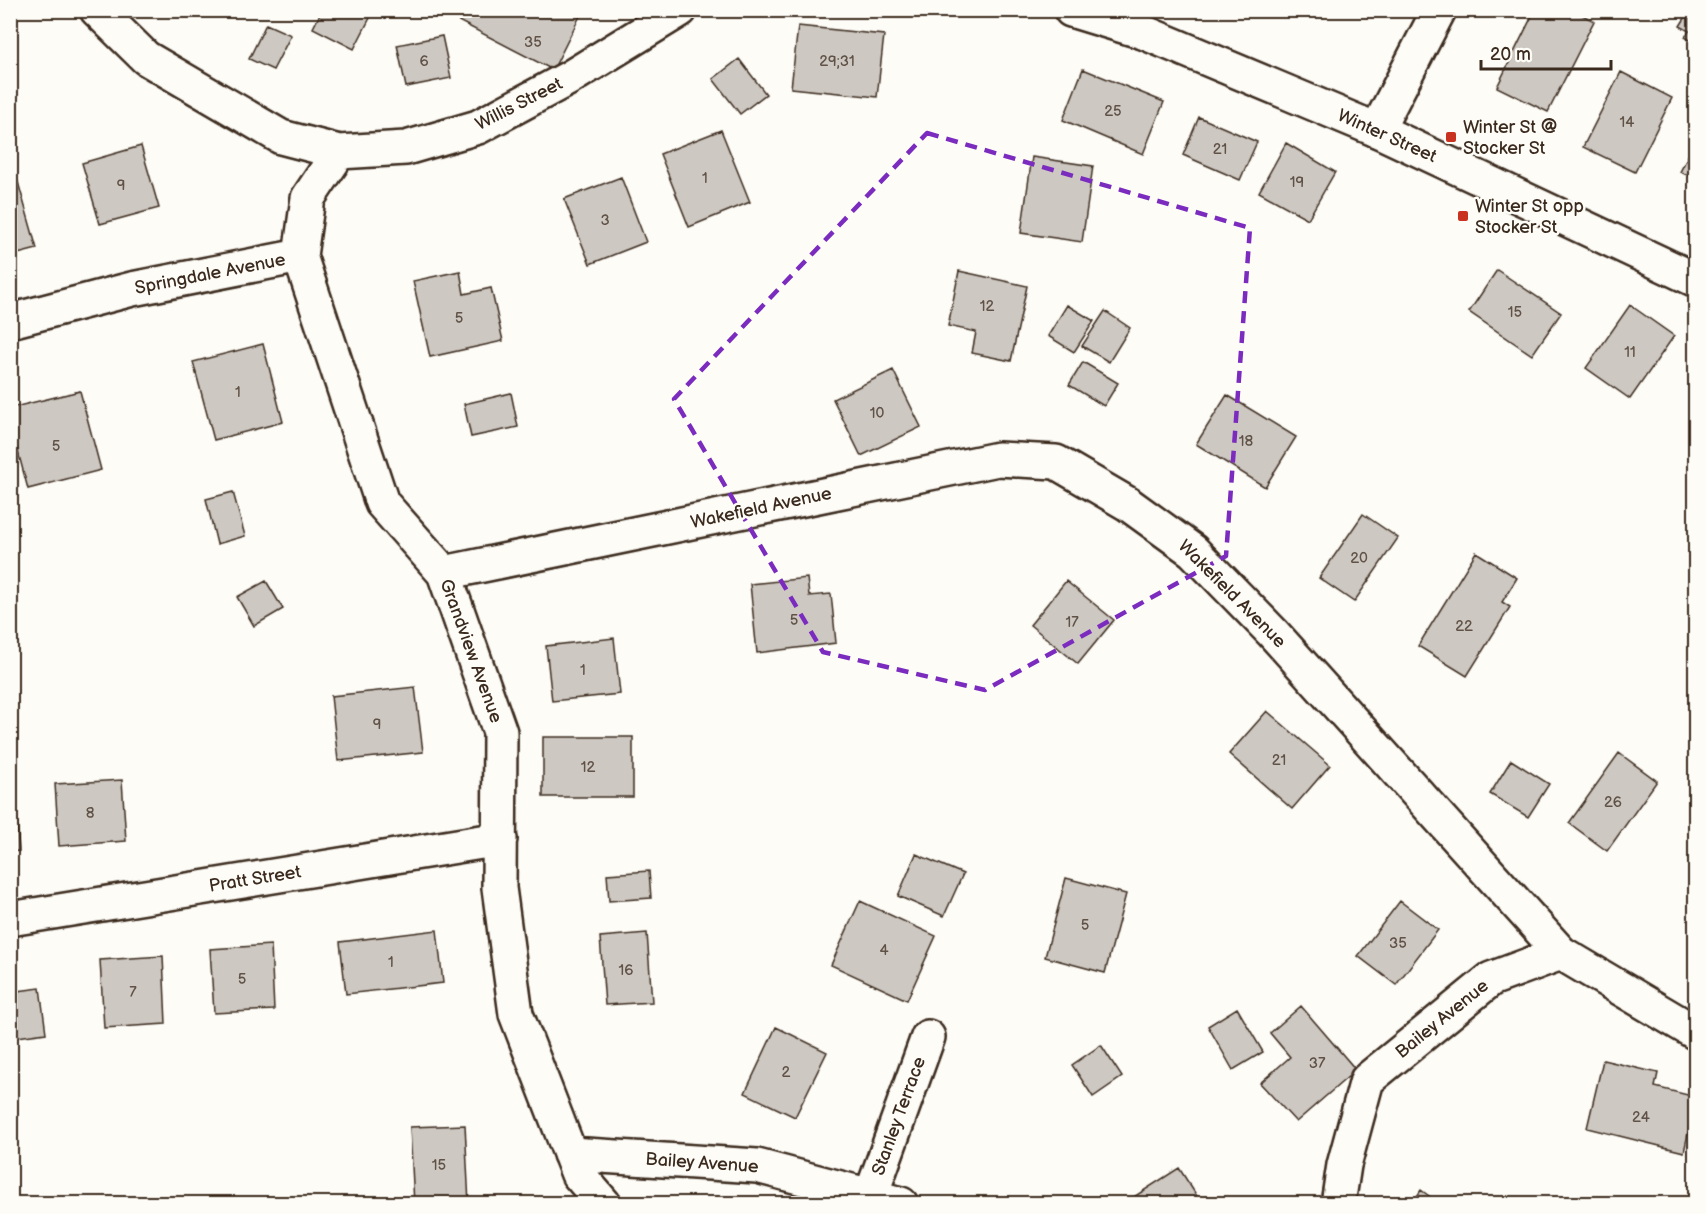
<svg xmlns="http://www.w3.org/2000/svg" width="1706" height="1214" font-family="'Balsamiq Sans',sans-serif">
  <style>
    .building { fill: #cdc8c2; stroke: #3b2a1e; stroke-width: 1.5 }
    .lines { fill: none; stroke-linecap: round; stroke-linejoin: round }
    .minor-casing { stroke: #3b2a1e; stroke-width: 38 }
    .major-casing { stroke: #3b2a1e; stroke-width: 38 }
    .minor { stroke: #fdfcf7; stroke-width: 33 }
    .major { stroke: #fdfcf7; stroke-width: 33 }
    .marked { fill: none; stroke: #7b2cbf; stroke-width: 4.5; stroke-dasharray: 12 8; stroke-linejoin: round }
    .poi-dot { fill: #c8321e; stroke: #fdfcf7; stroke-width: 2 }
    .labels { text-anchor: middle; dominant-baseline: central; stroke-width: 5; stroke-linejoin: round; paint-order: stroke }
    .number-label { font-size: 15px; fill: #605247 }
    .street-label { font-size: 18px; fill: #3b2a1e; stroke: #fdfcf7 }
    .poi-label { font-size: 18px; fill: #3b2a1e; stroke: #fdfcf7; text-anchor: start }
  </style>
  <rect width="100%" height="100%" fill="#fdfcf7"/>
  <filter id="ink" filterUnits="userSpaceOnUse"><feTurbulence type="fractalNoise" baseFrequency=".0167" numOctaves="2"/><feDisplacementMap in="SourceGraphic" scale="12" xChannelSelector="R" yChannelSelector="G"/><feConvolveMatrix kernelMatrix="1 2 1 2 8 2 1 2 1" color-interpolation-filters="sRGB"/></filter>
  <g filter="url(#ink)">
    <path class="building" d="M 322,10 L 374,10 L 354,49 L 313,28 Z
      M 447,10 L 583,10 L 553,70 L 445,14 Z
      M 1535,10 L 1573,10 L 1594,21 L 1548,112 L 1497,87 Z
      M 1690,10 L 1696,10 L 1696,44 L 1685,37 L 1689,31 L 1680,26 Z
      M 266,24 L 291,35 L 273,70 L 249,59 Z
      M 798,26 L 884,35 L 877,97 L 791,88 Z
      M 442,36 L 451,78 L 406,87 L 397,45 Z
      M 739,59 L 766,94 L 740,114 L 713,79 Z
      M 1083,69 L 1164,102 L 1143,154 L 1063,120 Z
      M 1621,72 L 1672,98 L 1635,172 L 1583,147 Z
      M 1199,117 L 1257,142 L 1240,180 L 1183,155 Z
      M 721,130 L 750,202 L 689,227 L 660,154 Z
      M 1696,140 L 1696,179 L 1680,172 Z
      M 1286,143 L 1335,172 L 1308,219 L 1259,192 Z
      M 141,146 L 159,208 L 100,224 L 82,163 Z
      M 1032,157 L 1093,166 L 1082,242 L 1021,233 Z
      M 621,177 L 646,242 L 590,264 L 564,199 Z
      M 18,182 L 37,249 L 10,256 L 10,185 Z
      M 1497,270 L 1561,313 L 1532,355 L 1469,312 Z
      M 460,271 L 464,294 L 491,288 L 503,341 L 430,357 L 413,281 Z
      M 959,271 L 1027,286 L 1011,361 L 972,353 L 976,332 L 948,326 Z
      M 1067,305 L 1094,321 L 1074,352 L 1048,336 Z
      M 1630,305 L 1674,336 L 1630,399 L 1586,368 Z
      M 1105,311 L 1130,328 L 1109,362 L 1082,346 Z
      M 263,344 L 283,422 L 214,440 L 193,362 Z
      M 1083,362 L 1118,383 L 1104,406 L 1069,385 Z
      M 893,370 L 921,427 L 861,456 L 833,399 Z
      M 80,391 L 101,470 L 28,489 L 10,422 L 10,408 Z
      M 511,393 L 518,427 L 471,437 L 464,404 Z
      M 1227,395 L 1296,437 L 1265,487 L 1196,444 Z
      M 233,492 L 245,536 L 217,544 L 206,499 Z
      M 1363,514 L 1398,538 L 1354,602 L 1319,578 Z
      M 1476,552 L 1517,578 L 1502,602 L 1510,607 L 1467,676 L 1418,646 Z
      M 807,578 L 809,596 L 831,594 L 836,643 L 757,653 L 750,584 Z
      M 266,581 L 283,609 L 254,626 L 237,597 Z
      M 1066,581 L 1114,620 L 1078,664 L 1030,625 Z
      M 614,638 L 620,694 L 552,701 L 546,646 Z
      M 415,687 L 423,752 L 338,761 L 331,696 Z
      M 1267,711 L 1330,765 L 1292,809 L 1229,754 Z
      M 543,737 L 633,737 L 633,797 L 543,797 Z
      M 1619,753 L 1657,781 L 1607,851 L 1569,823 Z
      M 1511,760 L 1549,784 L 1528,817 L 1490,794 Z
      M 122,780 L 126,841 L 59,846 L 55,784 Z
      M 15,791 L 19,851 L 10,852 L 10,792 Z
      M 916,854 L 963,874 L 944,916 L 898,896 Z
      M 649,871 L 651,898 L 609,901 L 607,874 Z
      M 1066,878 L 1126,894 L 1105,973 L 1045,957 Z
      M 860,901 L 936,936 L 907,1000 L 831,965 Z
      M 1400,901 L 1438,930 L 1396,985 L 1358,956 Z
      M 437,930 L 443,983 L 346,994 L 340,942 Z
      M 647,933 L 652,1002 L 605,1005 L 600,937 Z
      M 271,945 L 274,1010 L 214,1013 L 210,949 Z
      M 163,956 L 166,1024 L 104,1028 L 100,960 Z
      M 40,988 L 46,1033 L 10,1038 L 10,992 Z
      M 1301,1006 L 1356,1070 L 1296,1122 L 1260,1083 L 1290,1057 L 1270,1033 Z
      M 1237,1008 L 1263,1052 L 1233,1070 L 1208,1026 Z
      M 776,1027 L 827,1052 L 795,1117 L 745,1093 Z
      M 1101,1045 L 1122,1077 L 1093,1097 L 1072,1065 Z
      M 1603,1060 L 1658,1073 L 1655,1087 L 1696,1097 L 1684,1152 L 1587,1128 Z
      M 465,1125 L 469,1204 L 414,1204 L 410,1127 Z
      M 1179,1168 L 1202,1204 L 1131,1204 L 1129,1200 Z
      M 1421,1190 L 1440,1204 L 1412,1204 Z"/>
    <g class="lines">
      <defs>
        <path id="minor" d="M 97,10 L 146,58 L 281,137 L 339,152 L 406,148 L 478,127 L 569,78 L 680,10
          M 1377,130 L 1439,10
          M 300,256 L 382,503 L 444,573 L 500,732 L 499,888 L 516,1014 L 578,1174 L 604,1204
          M 10,321 L 132,289 L 300,256 L 308,198 L 339,152
          M 444,573 L 998,459 L 1056,462 L 1128,504 L 1193,551 L 1273,633 L 1561,953
          M 10,919 L 500,839
          M 570,1154 L 757,1166 L 901,1204
          M 871,1195 L 928,1037
          M 1338,1204 L 1344,1165 L 1367,1080 L 1491,979 L 1561,953 L 1696,1033"/>
        <path id="major" d="M 1071,10 L 1143,32 L 1377,130 L 1696,280"/>
      </defs>
      <use href="#minor" class="minor-casing"/>
      <use href="#major" class="major-casing"/>
      <use href="#minor" class="minor"/>
      <use href="#major" class="major"/>
    </g>
  </g>
  <path class="marked" d="M 927,133 L 1250,228 L 1226,556 L 985,690 L 823,652 L 674,399 Z"/>
  <g class="poi-dot">
    <rect x="1445" y="131" width="12" height="12" rx="3"/>
    <rect x="1457" y="210" width="12" height="12" rx="3"/>
  </g>
  <g class="labels">
    <g class="number-label">
      <text x="533" y="42">35</text>
      <text x="424" y="61">6</text>
      <text x="837" y="61">29;31</text>
      <text x="1113" y="111">25</text>
      <text x="1627" y="122">14</text>
      <text x="1220" y="149">21</text>
      <text x="705" y="178">1</text>
      <text x="1297" y="182">19</text>
      <text x="121" y="185">9</text>
      <text x="605" y="220">3</text>
      <text x="987" y="306">12</text>
      <text x="1515" y="312">15</text>
      <text x="459" y="318">5</text>
      <text x="1630" y="352">11</text>
      <text x="238" y="392">1</text>
      <text x="877" y="413">10</text>
      <text x="1246" y="441">18</text>
      <text x="56" y="446">5</text>
      <text x="1359" y="558">20</text>
      <text x="794" y="620">5</text>
      <text x="1072" y="622">17</text>
      <text x="1464" y="626">22</text>
      <text x="583" y="670">1</text>
      <text x="377" y="724">9</text>
      <text x="1279" y="760">21</text>
      <text x="588" y="767">12</text>
      <text x="1613" y="802">26</text>
      <text x="90" y="813">8</text>
      <text x="1085" y="925">5</text>
      <text x="1398" y="943">35</text>
      <text x="884" y="950">4</text>
      <text x="391" y="962">1</text>
      <text x="626" y="970">16</text>
      <text x="242" y="979">5</text>
      <text x="133" y="992">7</text>
      <text x="1317" y="1063">37</text>
      <text x="786" y="1072">2</text>
      <text x="1641" y="1117">24</text>
      <text x="439" y="1165">15</text>
    </g>
    <g class="street-label">
      <text transform="translate(519 104) rotate(-27)">Willis Street</text>
      <text transform="translate(1387 136) rotate(24)">Winter Street</text>
      <text transform="translate(210 274) rotate(-11)">Springdale Avenue</text>
      <text transform="translate(761 508) rotate(-12)">Wakefield Avenue</text>
      <text transform="translate(1232 594) rotate(45)">Wakefield Avenue</text>
      <text transform="translate(471 651) rotate(70)">Grandview Avenue</text>
      <text transform="translate(255 879) rotate(-9)">Pratt Street</text>
      <text transform="translate(1442 1019) rotate(-39)">Bailey Avenue</text>
      <text transform="translate(899 1116) rotate(-70)">Stanley Terrace</text>
      <text transform="translate(702 1163) rotate(4)">Bailey Avenue</text>
    </g>
    <g class="poi-label">
      <text x="1463" y="127">Winter St @<tspan x="1463" dy="21">Stocker St</tspan></text>
      <text x="1475" y="206">Winter St opp<tspan x="1475" dy="21">Stocker St</tspan></text>
    </g>
  </g>
  <rect width="1706" height="1214" fill="none" stroke="#fdfcf7" stroke-width="36"/>
  <rect x="18" y="18" width="1670" height="1178" fill="none" stroke="#3b2a1e" stroke-width="2" filter="url(#ink)"/>
  <path d="M1481 60v9h130v-9" fill="none" stroke="#3b2a1e" stroke-width="3"/>
  <text x="1490" y="60" font-size="18" fill="#3b2a1e" stroke="#fdfcf7" stroke-width="4.5" paint-order="stroke">20 m</text>
</svg>
